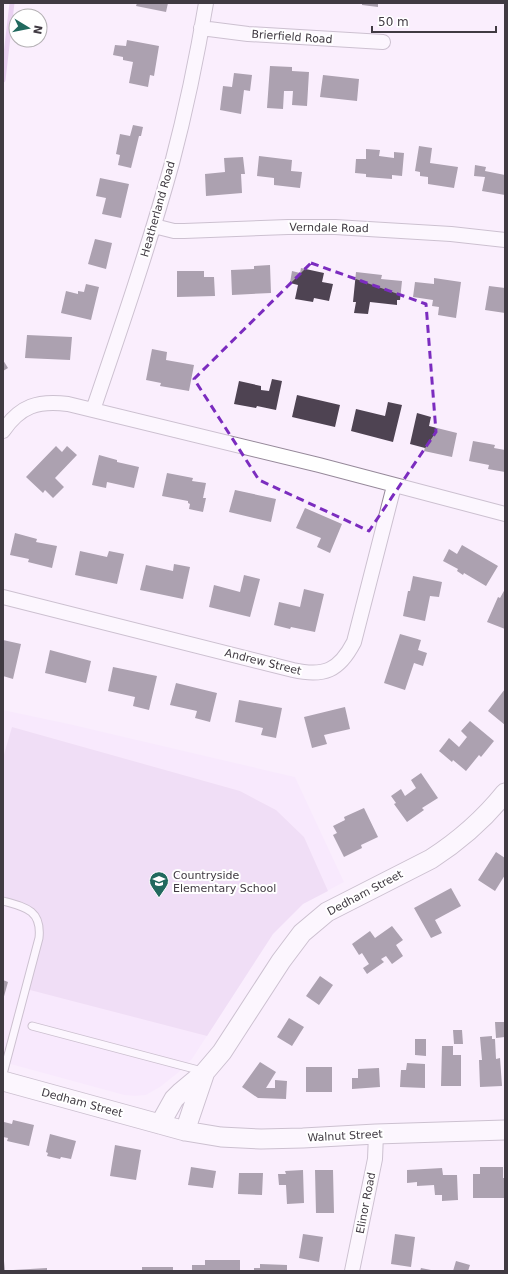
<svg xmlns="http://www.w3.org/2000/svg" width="508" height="1274" font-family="'DejaVu Sans',sans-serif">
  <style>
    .built { fill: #f7e3fc }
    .green { fill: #e5cbed }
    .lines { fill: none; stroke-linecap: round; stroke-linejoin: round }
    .stream { stroke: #d8aee5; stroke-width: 5 }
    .building { fill: #4e4352 }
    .lane-casing { stroke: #96899a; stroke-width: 9 }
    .street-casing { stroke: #96899a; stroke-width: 16 }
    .secondary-casing { stroke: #96899a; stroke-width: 21 }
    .lane { stroke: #fff; stroke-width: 7 }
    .street { stroke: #fff; stroke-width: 14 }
    .secondary { stroke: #fff; stroke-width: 19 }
    .marked { fill: none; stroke: #7b2cbf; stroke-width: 3; stroke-dasharray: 8 5; stroke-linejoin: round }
    .labels { text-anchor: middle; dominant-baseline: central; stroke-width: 4; stroke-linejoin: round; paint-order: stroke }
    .street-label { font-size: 11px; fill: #403a42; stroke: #fff }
    .poi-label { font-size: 11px; fill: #403a42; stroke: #fff; text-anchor: start }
  </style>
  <rect width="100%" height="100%" fill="#faeefd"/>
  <path class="built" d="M 3,710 L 69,724 L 295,777 L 344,882 L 303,904 L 273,934 L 192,1059 L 179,1072 L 160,1087 L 146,1095 L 135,1096 L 124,1095 L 3,1062 Z"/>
  <path class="green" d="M 12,727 L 240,791 L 276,810 L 304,837 L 328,891 L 303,904 L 273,934 L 207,1036 L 26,989 L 39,938 L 35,915 L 3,901 L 3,758 Z"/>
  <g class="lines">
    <path class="stream" d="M 3,80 L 12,3"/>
  </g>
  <path class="building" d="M 137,3 L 168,3 L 166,12 L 136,6 Z
    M 362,3 L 378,3 L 378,7 L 362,5 Z
    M 127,40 L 159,46 L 154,76 L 150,75 L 148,87 L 129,83 L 133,62 L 123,60 L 123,57 L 113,55 L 115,45 L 126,46 Z
    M 270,66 L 292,67 L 292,71 L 309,72 L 307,106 L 292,105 L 293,91 L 284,91 L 283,109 L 267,108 Z
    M 234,73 L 252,75 L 250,91 L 244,90 L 241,114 L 220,110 L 223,86 L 232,87 Z
    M 323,75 L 359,79 L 357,101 L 320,97 Z
    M 133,125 L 143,127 L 141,136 L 139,136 L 131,168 L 118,165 L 120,155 L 116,154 L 120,134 L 130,136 Z
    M 419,146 L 432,148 L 430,163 L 458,167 L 454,188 L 428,184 L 428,177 L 420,176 L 420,172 L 415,171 Z
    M 366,149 L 380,150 L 379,156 L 394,158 L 394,152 L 404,153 L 402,176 L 392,175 L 392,179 L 366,177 L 366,174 L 355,173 L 356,159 L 366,159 Z
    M 259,156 L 292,160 L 291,171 L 302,172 L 300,188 L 274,185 L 274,178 L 257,176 Z
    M 243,157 L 245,174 L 241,174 L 242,193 L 206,196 L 205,174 L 225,172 L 224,158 Z
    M 475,165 L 486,167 L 485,171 L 505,175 L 505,195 L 482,191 L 485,177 L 474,176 Z
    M 100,178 L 129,184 L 121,218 L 102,214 L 106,198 L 96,196 Z
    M 95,239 L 112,243 L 106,269 L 88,264 Z
    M 270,265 L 271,293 L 232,295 L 231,270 L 254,269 L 254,266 Z
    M 301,268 L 324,273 L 322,282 L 333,284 L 329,301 L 314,298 L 313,302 L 295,299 L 298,285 L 290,283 L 292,271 L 300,273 Z
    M 177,271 L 204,271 L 204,277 L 214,277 L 215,296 L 177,297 Z
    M 356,272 L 382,275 L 381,279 L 402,281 L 400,300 L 397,300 L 397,305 L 370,302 L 368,314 L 354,313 L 356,302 L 353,302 Z
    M 434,278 L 461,282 L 456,318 L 438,315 L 439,307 L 432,306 L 433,300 L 413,297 L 415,282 L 434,284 Z
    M 86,284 L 99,287 L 91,320 L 61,313 L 66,291 L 78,294 L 78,291 L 84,292 Z
    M 489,286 L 505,288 L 505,313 L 485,310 Z
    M 27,335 L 72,337 L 70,360 L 25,358 Z
    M 152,349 L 167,352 L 166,360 L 194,365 L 189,391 L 160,386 L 161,383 L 146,380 Z
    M 3,360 L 8,368 L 3,371 Z
    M 272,379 L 282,381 L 276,410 L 257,406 L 256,408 L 234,404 L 239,381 L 261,386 L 261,390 L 269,391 Z
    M 297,395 L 340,405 L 335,427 L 292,417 Z
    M 388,402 L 402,405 L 393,442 L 351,431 L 356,409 L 385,416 Z
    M 417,413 L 431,417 L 429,426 L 457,433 L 452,457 L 424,451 L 425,448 L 410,444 Z
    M 473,441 L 495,445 L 494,448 L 505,450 L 505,472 L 488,469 L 489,465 L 469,461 Z
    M 56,446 L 62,452 L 67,446 L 77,455 L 55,478 L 64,487 L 53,498 L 45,490 L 43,493 L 26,477 Z
    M 99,455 L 117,460 L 117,462 L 139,467 L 134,488 L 107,482 L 106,488 L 92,485 Z
    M 167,473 L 193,478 L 192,481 L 206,483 L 203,498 L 206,498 L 203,512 L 189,509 L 190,504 L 188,503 L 188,501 L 162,496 Z
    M 235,490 L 276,499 L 271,522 L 229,512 Z
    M 305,508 L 342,524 L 330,553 L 317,547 L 321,538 L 296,528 Z
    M 15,533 L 37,539 L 36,542 L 57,546 L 52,568 L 28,562 L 29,559 L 10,555 Z
    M 462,545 L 498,566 L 486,586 L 464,573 L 463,575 L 457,571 L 458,569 L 443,561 L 449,549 L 457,554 Z
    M 80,551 L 107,557 L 109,551 L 124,554 L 117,584 L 75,575 Z
    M 174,564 L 190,567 L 183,599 L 140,590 L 146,565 L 173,571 Z
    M 244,575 L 260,579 L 250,617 L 209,607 L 214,585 L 240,592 Z
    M 413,576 L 442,582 L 439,597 L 430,596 L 425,621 L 403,616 L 408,591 L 410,591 Z
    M 304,589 L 324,594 L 315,632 L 291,627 L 290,629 L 274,625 L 279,602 L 300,607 Z
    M 505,589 L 505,629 L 487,622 L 498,597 L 500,598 Z
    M 400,634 L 421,640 L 418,650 L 427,653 L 423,666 L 414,663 L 405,690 L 384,683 Z
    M 3,640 L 21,644 L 13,679 L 3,676 Z
    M 50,650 L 91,661 L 86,683 L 45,673 Z
    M 113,667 L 157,676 L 149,710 L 133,706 L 135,697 L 108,691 Z
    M 176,683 L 217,693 L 210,722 L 195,718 L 197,711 L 170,705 Z
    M 505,689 L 505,725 L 488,711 Z
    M 239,700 L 282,708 L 276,738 L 261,735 L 263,728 L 235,722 Z
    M 345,707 L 350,729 L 324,735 L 327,744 L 312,748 L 304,717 Z
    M 470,721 L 494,741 L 481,757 L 479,755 L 466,771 L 453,760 L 452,762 L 439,751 L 449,738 L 459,747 L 467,737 L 461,731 Z
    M 421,773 L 438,798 L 422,808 L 424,810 L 407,822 L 394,804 L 396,803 L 391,796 L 401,789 L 405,796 L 416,788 L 411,780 Z
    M 364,808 L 378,837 L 361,845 L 362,848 L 344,857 L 333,835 L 337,833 L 333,826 L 345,820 L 344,817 Z
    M 496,852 L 505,858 L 505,875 L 495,891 L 478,880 Z
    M 451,888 L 461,906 L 435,920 L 442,933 L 431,938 L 414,908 Z
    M 392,926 L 403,940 L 396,945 L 403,956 L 392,964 L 386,956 L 381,959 L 384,962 L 367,974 L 363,968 L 369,964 L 362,953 L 359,955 L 352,944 L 370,931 L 375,938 Z
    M 320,976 L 333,985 L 319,1005 L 306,996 Z
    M 3,980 L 8,982 L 3,1000 Z
    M 289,1018 L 304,1027 L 292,1046 L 277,1037 Z
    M 495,1022 L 504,1022 L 505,1037 L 496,1038 Z
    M 453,1030 L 462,1030 L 463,1044 L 454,1044 Z
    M 492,1036 L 492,1039 L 495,1039 L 496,1059 L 500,1058 L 502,1086 L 480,1087 L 479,1060 L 482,1060 L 480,1037 Z
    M 415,1039 L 426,1039 L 426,1056 L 415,1055 Z
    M 442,1046 L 453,1046 L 453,1055 L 461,1055 L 461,1086 L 441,1086 Z
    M 260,1062 L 276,1072 L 266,1088 L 275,1088 L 275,1080 L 287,1081 L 286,1099 L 258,1098 L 242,1087 Z
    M 407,1063 L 425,1064 L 425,1088 L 400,1087 L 401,1070 L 406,1070 Z
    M 306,1067 L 332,1067 L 332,1092 L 306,1092 Z
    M 379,1068 L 380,1087 L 352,1089 L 352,1078 L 358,1078 L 358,1069 Z
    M 13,1120 L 34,1125 L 29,1146 L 7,1141 L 8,1138 L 3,1137 L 4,1122 L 12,1124 Z
    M 50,1134 L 76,1141 L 71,1159 L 61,1157 L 60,1159 L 47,1156 L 48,1153 L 46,1152 Z
    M 115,1145 L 141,1150 L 136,1180 L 110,1176 Z
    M 191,1167 L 216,1171 L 213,1188 L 188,1185 Z
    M 480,1167 L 503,1167 L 503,1178 L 505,1178 L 505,1198 L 473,1198 L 473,1174 L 480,1174 Z
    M 442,1168 L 443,1175 L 457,1175 L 458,1200 L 442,1201 L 442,1195 L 435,1195 L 434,1185 L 417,1186 L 417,1182 L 407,1183 L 407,1170 Z
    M 303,1170 L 304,1203 L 287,1204 L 286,1185 L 279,1185 L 278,1174 L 286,1174 L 285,1171 Z
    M 315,1170 L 333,1170 L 334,1213 L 316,1213 Z
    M 239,1173 L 263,1173 L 262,1195 L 238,1194 Z
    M 303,1234 L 323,1237 L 319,1262 L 299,1258 Z
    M 395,1234 L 415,1237 L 411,1267 L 391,1264 Z
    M 205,1260 L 240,1260 L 240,1271 L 192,1271 L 192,1265 L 205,1265 Z
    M 3,1261 L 4,1261 L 5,1271 L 3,1271 Z
    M 456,1261 L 470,1265 L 468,1271 L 453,1271 Z
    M 260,1264 L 287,1265 L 287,1271 L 254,1271 L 254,1268 L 260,1268 Z
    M 142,1267 L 173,1267 L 173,1271 L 142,1271 Z
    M 47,1268 L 47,1271 L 13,1271 L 13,1270 Z
    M 421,1268 L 431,1270 L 431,1271 L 420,1271 Z"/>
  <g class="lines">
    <defs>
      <path id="lane" d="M 3,901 C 25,907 42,910 39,938 L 3,1074
        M 32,1026 L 202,1071"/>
      <path id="street" d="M 201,28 L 248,34 L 383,42
        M 154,226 L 174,231 L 184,231 L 288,227 L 335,227 L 451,234 L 505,240
        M 93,410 C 121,328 149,246 172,163 C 186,110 197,57 206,3
        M 3,431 C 20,406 38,400 68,404 L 319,465 L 505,514
        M 3,597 L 293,670 C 324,677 339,671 354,642 L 394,486
        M 352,1271 L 375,1159 L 376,1134"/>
      <path id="secondary" d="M 3,1081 L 185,1131 L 221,1137 L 261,1139 L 303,1138 L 376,1134 L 505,1130
        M 160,1124 L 174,1099 L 181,1092 L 205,1072 L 222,1052 L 281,961 L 302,933 L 327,912 L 431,859 C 459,841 484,819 505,793
        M 185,1131 L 205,1072"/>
    </defs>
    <use href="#lane" class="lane-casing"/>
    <use href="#street" class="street-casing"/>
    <use href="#secondary" class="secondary-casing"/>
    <use href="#lane" class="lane"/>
    <use href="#street" class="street"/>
    <use href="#secondary" class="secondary"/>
  </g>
  <path d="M0 0H508V1274H0ZM 311,263 L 426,304 L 436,432 L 369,531 L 259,480 L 194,379 Z" fill="#faeefd" fill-opacity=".55" fill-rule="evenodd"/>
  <path class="marked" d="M 311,263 L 426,304 L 436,432 L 369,531 L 259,480 L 194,379 Z"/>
  <defs>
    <symbol id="school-pin" viewBox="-11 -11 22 30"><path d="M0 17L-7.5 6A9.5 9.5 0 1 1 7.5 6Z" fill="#21695e" stroke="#fff"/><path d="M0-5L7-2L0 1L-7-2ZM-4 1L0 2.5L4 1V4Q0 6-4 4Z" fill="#fff"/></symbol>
  </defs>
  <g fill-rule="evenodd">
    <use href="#school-pin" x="148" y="870" width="22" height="30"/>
  </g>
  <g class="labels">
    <g class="street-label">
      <text transform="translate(292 37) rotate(4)">Brierfield Road</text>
      <text transform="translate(158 209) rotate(-74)">Heatherland Road</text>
      <text transform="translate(329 228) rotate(1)">Verndale Road</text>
      <text transform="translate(263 662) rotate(14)">Andrew Street</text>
      <text transform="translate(365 893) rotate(-28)">Dedham Street</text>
      <text transform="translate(82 1103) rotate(15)">Dedham Street</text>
      <text transform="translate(345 1136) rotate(-3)">Walnut Street</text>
      <text transform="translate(366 1203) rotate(-79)">Elinor Road</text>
    </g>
    <g class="poi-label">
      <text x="173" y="875">Countryside<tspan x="173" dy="13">Elementary School</tspan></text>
    </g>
  </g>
  <rect width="508" height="1274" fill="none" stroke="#403a42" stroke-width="8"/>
  <g transform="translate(28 28) rotate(100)"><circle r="19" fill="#ffffff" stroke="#b3b0b3"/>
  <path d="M0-3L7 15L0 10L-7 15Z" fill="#21695e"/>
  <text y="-6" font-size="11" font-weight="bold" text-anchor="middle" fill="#403a42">N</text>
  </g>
  <path d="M372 26v6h124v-6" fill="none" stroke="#403a42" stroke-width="2"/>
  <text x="378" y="26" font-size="12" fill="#403a42" stroke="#ffffff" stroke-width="3" paint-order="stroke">50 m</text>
</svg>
